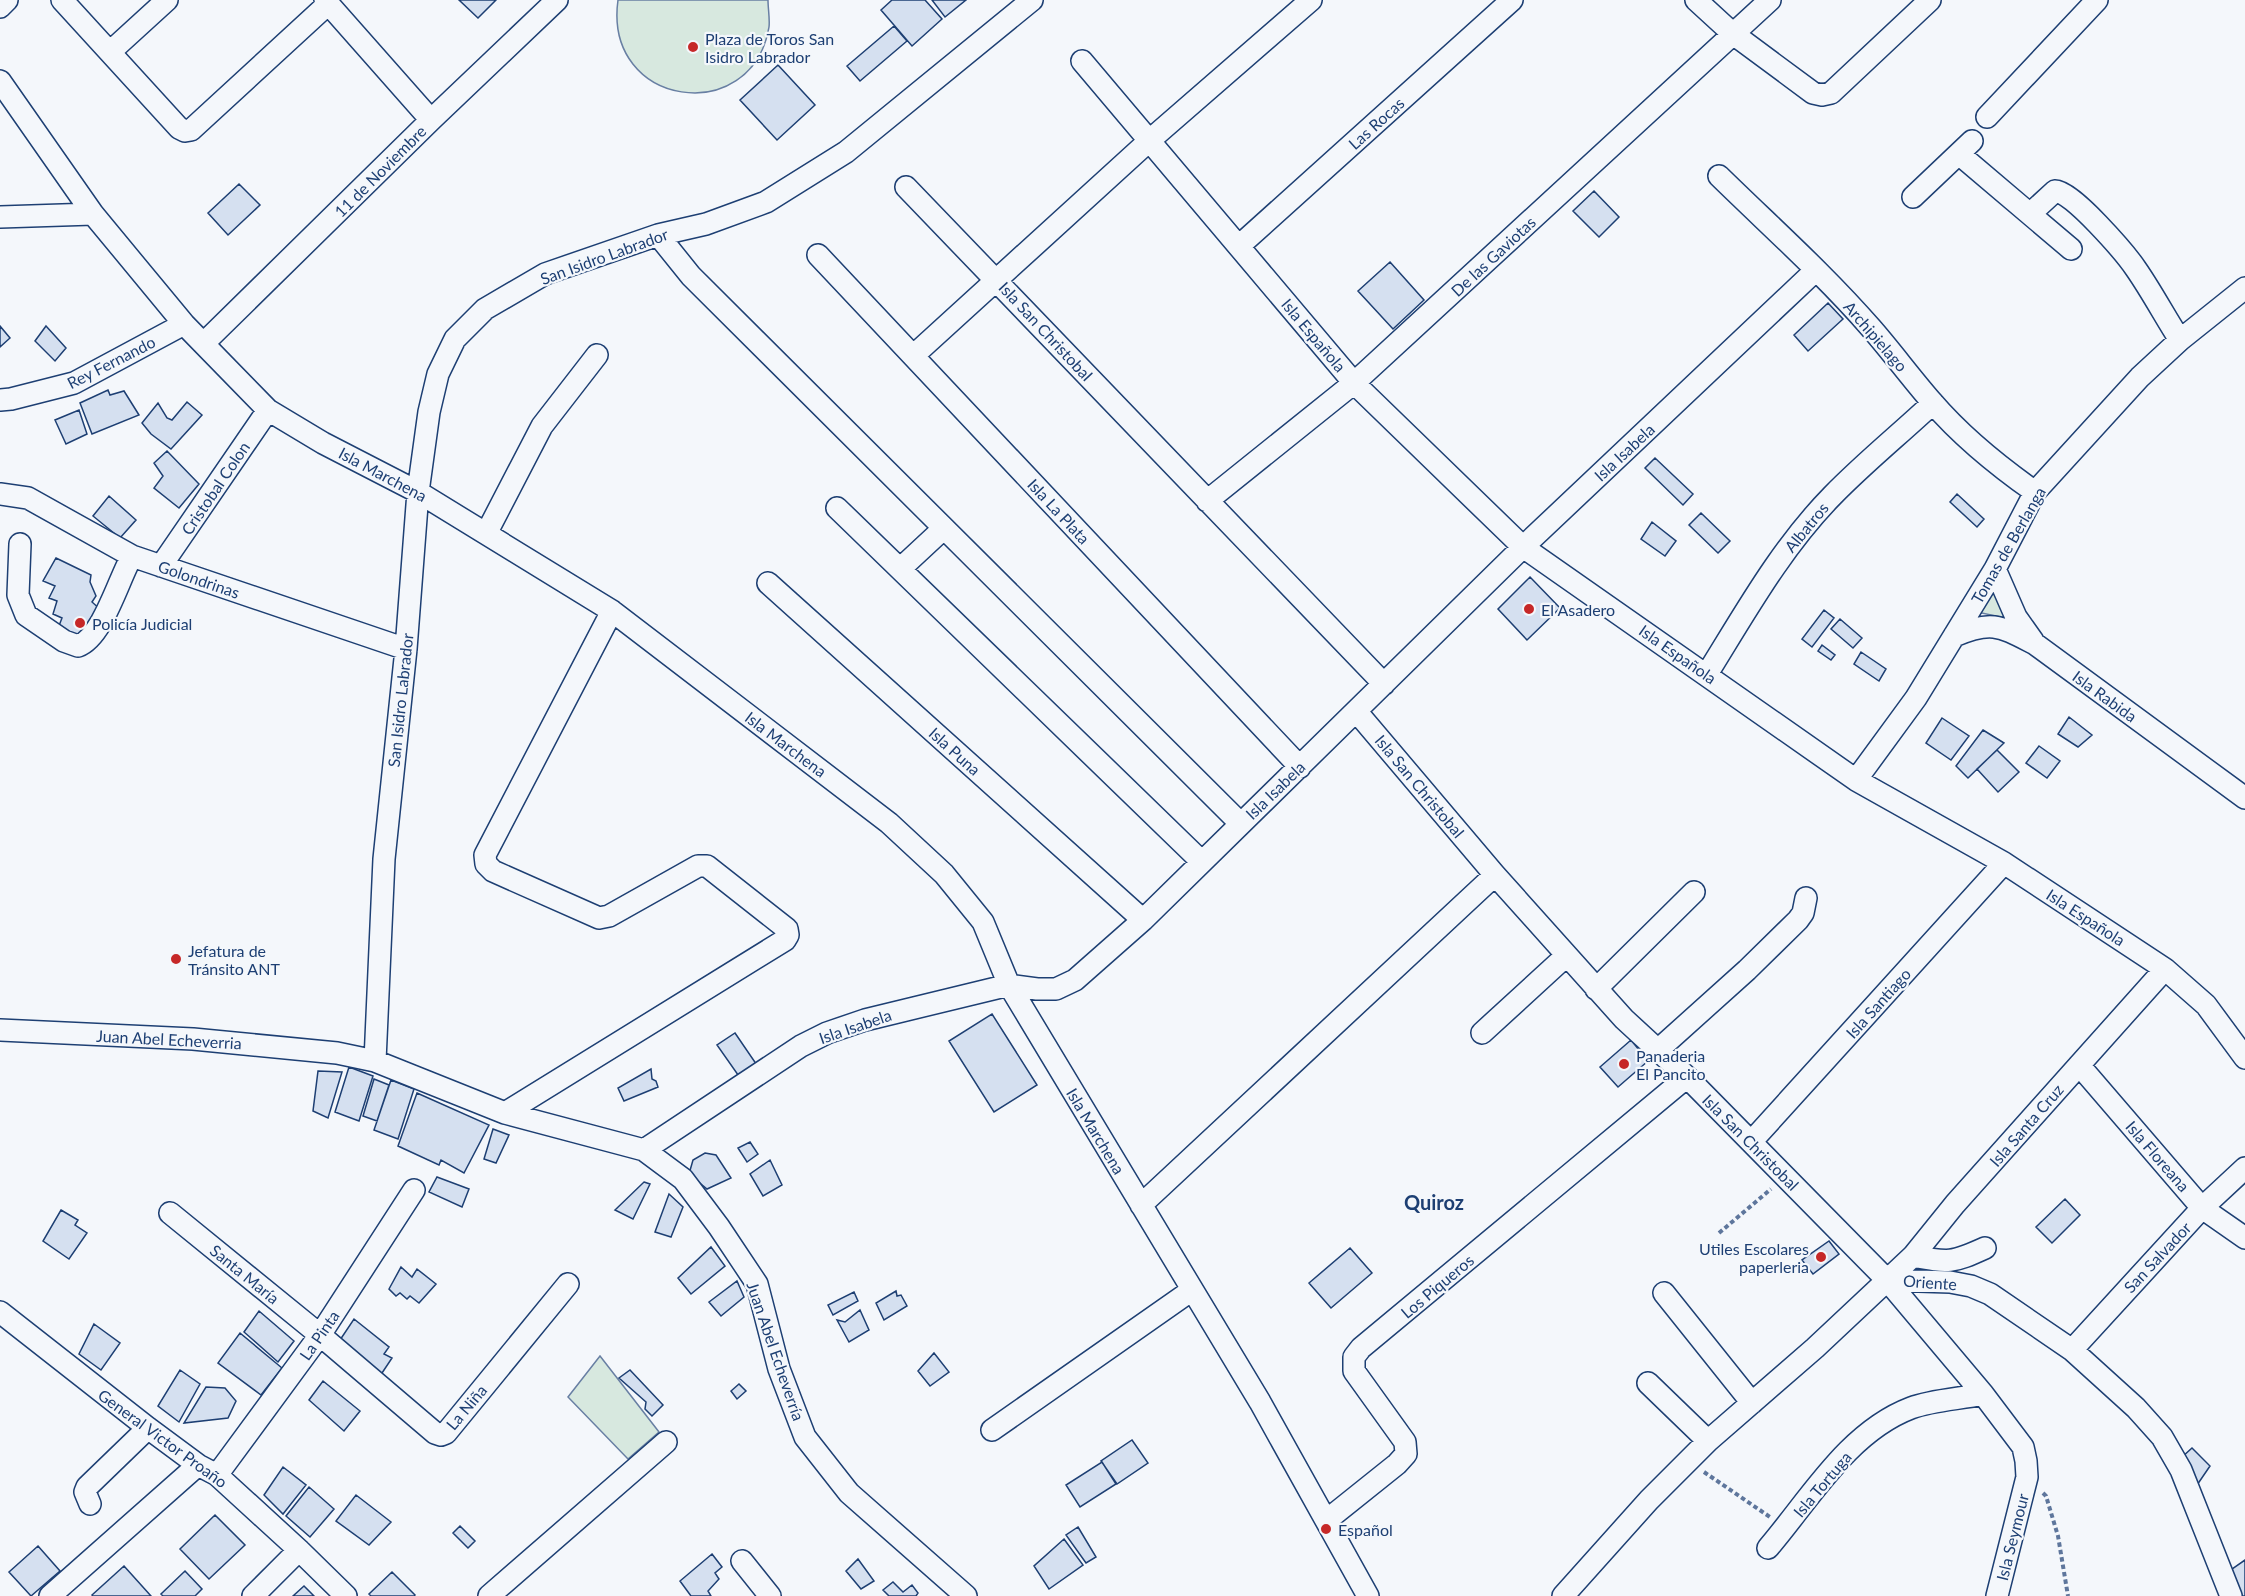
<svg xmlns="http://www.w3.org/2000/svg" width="2245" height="1596" font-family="Lato,sans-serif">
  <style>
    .green { fill: #d7e8df; stroke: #687fa3; stroke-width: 1.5 }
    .building { fill: #d5e0f0; stroke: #1d3f73; stroke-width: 1.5 }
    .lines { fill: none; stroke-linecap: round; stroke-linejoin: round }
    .minor-casing { stroke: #1d3f73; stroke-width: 24 }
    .path { stroke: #5e769c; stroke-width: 4; stroke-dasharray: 4.5 3; stroke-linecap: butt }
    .minor { stroke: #f4f7fb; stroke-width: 21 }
    .poi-dot { fill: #c62828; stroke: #f4f7fb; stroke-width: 2 }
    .labels { text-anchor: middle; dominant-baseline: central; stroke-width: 4.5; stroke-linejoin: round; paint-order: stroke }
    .poi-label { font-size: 16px; fill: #1d3f73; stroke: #f4f7fb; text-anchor: start }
    .street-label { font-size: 16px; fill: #1d3f73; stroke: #f4f7fb }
    .quarter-label { font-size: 20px; font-weight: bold; fill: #1d3f73; stroke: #f4f7fb }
  </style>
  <rect width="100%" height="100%" fill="#f4f7fb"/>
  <path class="green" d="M 618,0 L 768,0 C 768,9 770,19 769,27 C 752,128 603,108 618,0 Z
    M 1993,585 L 2005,618 L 1977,612 Z
    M 600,1356 L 659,1432 L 628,1459 L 568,1397 Z"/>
  <path class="building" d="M 459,0 L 496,0 L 478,18 Z
    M 892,0 L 925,0 L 942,19 L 912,46 L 881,10 Z
    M 932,0 L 966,0 L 945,17 Z
    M 894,26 L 907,41 L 860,81 L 847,66 Z
    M 778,65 L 815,105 L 777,140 L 740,100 Z
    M 239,184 L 260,205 L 228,235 L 208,213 Z
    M 1594,191 L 1619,217 L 1599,237 L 1573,211 Z
    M 1390,262 L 1424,300 L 1393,329 L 1358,291 Z
    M 1828,303 L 1843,319 L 1808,351 L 1794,335 Z
    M 0,326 L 10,338 L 0,347 Z
    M 46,326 L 66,348 L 55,361 L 35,341 Z
    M 108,390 L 110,395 L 124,391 L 139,415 L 92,434 L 80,403 Z
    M 187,402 L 202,415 L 171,449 L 151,434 L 142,423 L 158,403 L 167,418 L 172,420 Z
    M 79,410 L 87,434 L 66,444 L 55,420 Z
    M 167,451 L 199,484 L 179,508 L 154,488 L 163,476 L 154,463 Z
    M 1655,458 L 1693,494 L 1683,505 L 1645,468 Z
    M 1957,494 L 1984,519 L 1977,527 L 1950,502 Z
    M 109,496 L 136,520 L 120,538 L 93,516 Z
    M 1701,513 L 1730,541 L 1718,553 L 1689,525 Z
    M 1652,522 L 1676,541 L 1665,556 L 1641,539 Z
    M 56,558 L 91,575 L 90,582 L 96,596 L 92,602 L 102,611 L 79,645 L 57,631 L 62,618 L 53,614 L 57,601 L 49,598 L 55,586 L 43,581 Z
    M 1530,577 L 1560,608 L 1527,640 L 1498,609 Z
    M 1824,610 L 1834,618 L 1812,647 L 1802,639 Z
    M 1840,619 L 1862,638 L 1853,648 L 1831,629 Z
    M 1822,645 L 1835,655 L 1831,660 L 1818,651 Z
    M 1861,652 L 1886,669 L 1879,681 L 1854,664 Z
    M 2069,717 L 2092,735 L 2078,747 L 2058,734 Z
    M 1942,718 L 1969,736 L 1951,760 L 1926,743 Z
    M 1983,730 L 2004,743 L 1968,778 L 1956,766 Z
    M 2039,746 L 2060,761 L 2047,778 L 2026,763 Z
    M 1997,750 L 2019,772 L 1998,792 L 1977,769 Z
    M 992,1014 L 1037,1085 L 994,1112 L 949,1041 Z
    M 735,1033 L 761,1071 L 743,1082 L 717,1045 Z
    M 1631,1040 L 1648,1061 L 1618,1087 L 1600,1067 Z
    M 349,1067 L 373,1076 L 359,1121 L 335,1112 Z
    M 651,1069 L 652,1079 L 656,1081 L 658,1087 L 624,1101 L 618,1088 Z
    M 318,1071 L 342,1072 L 328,1118 L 313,1111 Z
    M 374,1079 L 389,1085 L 377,1121 L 363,1116 Z
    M 391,1080 L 414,1089 L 398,1139 L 374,1130 Z
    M 417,1093 L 489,1125 L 464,1173 L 441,1160 L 439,1165 L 398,1146 Z
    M 493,1129 L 509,1135 L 496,1163 L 484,1159 Z
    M 750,1142 L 758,1154 L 747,1162 L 738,1148 Z
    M 705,1153 L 716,1155 L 731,1178 L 707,1189 L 689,1174 L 693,1160 Z
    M 770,1160 L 782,1185 L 763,1196 L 750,1174 Z
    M 437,1177 L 469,1189 L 462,1207 L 429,1192 Z
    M 644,1182 L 650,1184 L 633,1219 L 615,1210 Z
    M 669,1194 L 683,1207 L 671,1237 L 655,1232 Z
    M 2065,1199 L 2080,1215 L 2052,1243 L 2036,1227 Z
    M 61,1210 L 78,1220 L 75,1225 L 87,1233 L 69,1259 L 43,1241 Z
    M 1829,1241 L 1839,1254 L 1813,1274 L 1802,1260 Z
    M 711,1247 L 725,1266 L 691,1294 L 678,1278 Z
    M 1350,1248 L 1372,1273 L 1331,1308 L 1309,1283 Z
    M 401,1267 L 412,1277 L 417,1269 L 436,1284 L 419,1303 L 410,1296 L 407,1299 L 400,1293 L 396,1296 L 389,1289 Z
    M 737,1281 L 744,1297 L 721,1316 L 709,1302 Z
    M 896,1291 L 897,1296 L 901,1295 L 907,1306 L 884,1320 L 876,1303 Z
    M 854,1292 L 858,1301 L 833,1315 L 828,1305 Z
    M 860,1310 L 869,1330 L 849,1342 L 837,1320 L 845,1322 Z
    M 259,1311 L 294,1341 L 278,1362 L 244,1332 Z
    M 354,1319 L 389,1347 L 384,1354 L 392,1358 L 378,1379 L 338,1343 Z
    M 94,1324 L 120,1343 L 101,1370 L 79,1354 Z
    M 240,1333 L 282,1368 L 261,1395 L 218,1363 Z
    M 934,1353 L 949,1372 L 930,1386 L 918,1371 Z
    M 180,1370 L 200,1384 L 179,1422 L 158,1406 Z
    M 630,1370 L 663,1405 L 652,1416 L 645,1409 L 646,1402 L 619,1378 Z
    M 323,1381 L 360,1411 L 344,1431 L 309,1400 Z
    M 739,1384 L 746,1391 L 737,1399 L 731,1391 Z
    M 206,1387 L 225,1388 L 236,1401 L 228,1418 L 184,1423 Z
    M 1132,1440 L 1148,1463 L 1117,1484 L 1101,1461 Z
    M 2192,1448 L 2210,1466 L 2195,1488 L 2181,1458 Z
    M 1102,1462 L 1116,1484 L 1080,1507 L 1066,1485 Z
    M 283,1467 L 306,1485 L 283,1514 L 264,1495 Z
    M 309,1487 L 334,1509 L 310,1537 L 286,1516 Z
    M 356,1495 L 391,1522 L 369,1545 L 336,1521 Z
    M 215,1515 L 245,1545 L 209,1579 L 180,1549 Z
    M 460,1526 L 475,1541 L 468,1548 L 453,1533 Z
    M 1078,1527 L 1096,1557 L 1086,1563 L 1066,1535 Z
    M 1064,1539 L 1083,1565 L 1049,1589 L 1034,1566 Z
    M 38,1546 L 60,1571 L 31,1596 L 9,1572 Z
    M 712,1554 L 722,1567 L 715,1573 L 719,1579 L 708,1591 L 711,1596 L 691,1596 L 680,1581 Z
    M 858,1559 L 874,1581 L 861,1589 L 846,1571 Z
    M 2245,1560 L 2245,1596 L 2240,1596 L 2225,1574 Z
    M 124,1566 L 151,1596 L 93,1596 L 92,1595 Z
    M 185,1571 L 202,1589 L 195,1596 L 163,1596 L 161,1594 Z
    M 392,1572 L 415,1595 L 414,1596 L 371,1596 L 369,1594 Z
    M 893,1582 L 903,1592 L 912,1585 L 918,1593 L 916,1596 L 889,1596 L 883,1590 Z
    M 304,1586 L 314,1596 L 293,1596 Z"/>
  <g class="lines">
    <defs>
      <path id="minor" d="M 62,0 L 179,128 L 185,131 L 191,130 L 328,4
        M 325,0 L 431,120
        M 1696,0 L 1732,33 L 1813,93 L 1822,95 L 1831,93 L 1930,0
        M 0,7 L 7,0
        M 110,52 L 167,0
        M 1082,61 L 1354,383 L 1523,547 L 1856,780 L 2004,863 L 2165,969 L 2206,1005 L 2245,1058
        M 0,81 L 93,214 L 184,324 L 268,410 L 323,443 L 418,492 L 612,611 L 889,823 L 944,874 L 983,922 L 1009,985 L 1260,1402 L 1368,1596
        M 1987,117 L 2097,0
        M 1959,154 L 2071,249
        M 1719,176 C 1770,226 1824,274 1871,328 C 1892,352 1911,378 1932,402 C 1962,437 1998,466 2035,492
        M 906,187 L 1384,684
        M 1913,197 L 1972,141
        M 2030,214 L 2055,191 C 2071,190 2126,254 2136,269 C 2152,292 2165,317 2180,340
        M 0,217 L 93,214
        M 658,235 L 691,276 L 1240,823
        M 1239,246 L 1512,0
        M 818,255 L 1300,767
        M 204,343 L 431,120 L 557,0
        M 913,356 L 1150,140 L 1311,0
        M 0,400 L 11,399 L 74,383 L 184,324
        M 0,494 L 28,498 L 132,556 L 406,649
        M 1207,501 L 1354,383 L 1770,0
        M 837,508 L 1202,862
        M 487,532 L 542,426 L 597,355
        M 20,544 L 18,595 L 26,615 L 64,641 L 78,646 C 103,637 119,578 132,556
        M 161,566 L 268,410
        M 900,569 L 943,529
        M 1995,569 L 2016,617 L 2033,641
        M 768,583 L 1143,920
        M 1954,636 C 1992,620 2000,626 2035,644 L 2245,798
        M 1707,674 C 1745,613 1781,548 1832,496 C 1864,463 1900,434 1933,403
        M 1356,711 L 1495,875 L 1624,1019 L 1687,1077 L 1887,1280 L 1983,1394 L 2023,1447 L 2026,1461 L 2027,1477 L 1997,1596
        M 1856,780 L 1916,698 L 1995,569 L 2035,492 L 2140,377 L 2180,340 L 2245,288
        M 1596,989 L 1694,892
        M 0,1030 L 193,1039 L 337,1053 L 375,1061 L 505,1113 L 644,1150 L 683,1179 L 719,1227 L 757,1284 L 779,1369 L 805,1437 L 849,1493 L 966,1596
        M 1482,1033 L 1566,956
        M 1658,1050 L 1747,970 L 1798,920 L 1803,913 L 1806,898
        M 375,1061 L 384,859 L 406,649 L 418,492 L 429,412 L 438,374 L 455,339 L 485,309 L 545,274 L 658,235 L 706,224 L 766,202 L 846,152 L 1032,0
        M 2079,1065 L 2202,1208 L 2245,1238
        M 505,1113 L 785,940 L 788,935 L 787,929 L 707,866 L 698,866 L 609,916 L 599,918 L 493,871 L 486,864 L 485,855 L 612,611
        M 1751,1142 L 2004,863
        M 644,1150 L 801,1046 L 827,1033 L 865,1020 L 1009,985 L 1037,989 L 1056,989 L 1075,980 L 1143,920 L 1523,547 L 1816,270
        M 1141,1205 L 1495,875
        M 170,1213 L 320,1335 L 435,1433 L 441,1435 L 446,1433 L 568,1284
        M 1913,1256 C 1949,1263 1952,1263 1985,1248
        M 1887,1280 L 1950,1282 L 1971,1286 L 1990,1294 L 2072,1350 L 2136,1408 L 2162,1437 L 2181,1470 L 2231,1596
        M 1664,1293 L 1752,1403
        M 0,1312 L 148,1428 L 198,1465 L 217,1475 L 299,1550 L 346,1596
        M 2072,1350 L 2202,1208 L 2245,1168
        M 1648,1383 L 1708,1441
        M 992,1430 L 1192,1290
        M 217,1475 L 320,1335 L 414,1190
        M 90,1504 L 85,1492 L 87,1487 L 148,1428
        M 1327,1520 L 1397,1464 L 1406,1454 L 1405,1442 L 1354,1371 L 1354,1357 L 1361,1348 L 1687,1077
        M 1768,1548 C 1810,1499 1848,1432 1911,1408 C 1933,1400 1960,1399 1983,1394
        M 742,1561 L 770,1596
        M 50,1596 L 198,1465
        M 253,1596 L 299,1550
        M 489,1596 L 666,1442
        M 1563,1596 L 1649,1500 L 1708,1441 L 1815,1348 L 1913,1256 L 1955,1204 L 2165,969"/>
    </defs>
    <use href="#minor" class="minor-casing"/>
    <path class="path" d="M 1719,1233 L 1771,1189
      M 1704,1472 L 1770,1517
      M 2043,1493 L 2046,1496 L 2058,1536 L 2068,1596"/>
    <use href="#minor" class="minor"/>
  </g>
  <g class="poi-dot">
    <circle cx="693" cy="47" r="6"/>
    <circle cx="1529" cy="609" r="6"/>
    <circle cx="80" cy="623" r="6"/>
    <circle cx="176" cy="959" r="6"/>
    <circle cx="1624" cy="1064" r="6"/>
    <circle cx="1821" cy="1257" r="6"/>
    <circle cx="1326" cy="1529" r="6"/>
  </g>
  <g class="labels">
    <g class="poi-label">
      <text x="705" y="38">Plaza de Toros San<tspan x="705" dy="18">Isidro Labrador</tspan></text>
      <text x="1541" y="609">El Asadero</text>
      <text x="92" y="623">Policía Judicial</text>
      <text x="188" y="950">Jefatura de<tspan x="188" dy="18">Tránsito ANT</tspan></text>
      <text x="1636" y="1055">Panaderia<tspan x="1636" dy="18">El Pancito</tspan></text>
      <text x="1809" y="1248" text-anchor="end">Utiles Escolares<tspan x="1809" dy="18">paperleria</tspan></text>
      <text x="1338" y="1529">Español</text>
    </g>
    <g class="street-label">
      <text transform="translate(1376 123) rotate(-42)">Las Rocas</text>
      <text transform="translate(380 171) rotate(-45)">11 de Noviembre</text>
      <text transform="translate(604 256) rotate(-20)">San Isidro Labrador</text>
      <text transform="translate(1493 256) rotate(-43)">De las Gaviotas</text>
      <text transform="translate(1046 331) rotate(47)">Isla San Christobal</text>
      <text transform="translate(1314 335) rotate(50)">Isla Española</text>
      <text transform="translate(1876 336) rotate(49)">Archipielago</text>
      <text transform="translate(111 362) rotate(-27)">Rey Fernando</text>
      <text transform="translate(1624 452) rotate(-43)">Isla Isabela</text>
      <text transform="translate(383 474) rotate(28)">Isla Marchena</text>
      <text transform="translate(215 488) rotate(-56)">Cristobal Colon</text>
      <text transform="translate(1059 511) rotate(47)">Isla La Plata</text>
      <text transform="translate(1806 527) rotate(-51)">Albatros</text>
      <text transform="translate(2008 545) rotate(-60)">Tomas de Berlanga</text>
      <text transform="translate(199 579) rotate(19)">Golondrinas</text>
      <text transform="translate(1678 654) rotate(35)">Isla Española</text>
      <text transform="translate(2105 696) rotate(36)">Isla Rabida</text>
      <text transform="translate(400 700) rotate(-84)">San Isidro Labrador</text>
      <text transform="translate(786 744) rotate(37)">Isla Marchena</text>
      <text transform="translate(955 751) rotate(42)">Isla Puna</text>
      <text transform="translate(1420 786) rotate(50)">Isla San Christobal</text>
      <text transform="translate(1275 790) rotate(-44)">Isla Isabela</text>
      <text transform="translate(2086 917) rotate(33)">Isla Española</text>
      <text transform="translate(1878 1003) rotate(-48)">Isla Santiago</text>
      <text transform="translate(855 1026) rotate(-19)">Isla Isabela</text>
      <text transform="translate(169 1039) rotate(3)">Juan Abel Echeverria</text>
      <text transform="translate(2026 1125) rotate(-49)">Isla Santa Cruz</text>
      <text transform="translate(1096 1131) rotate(59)">Isla Marchena</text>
      <text transform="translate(1751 1142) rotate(45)">Isla San Christobal</text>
      <text transform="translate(2158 1156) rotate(49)">Isla Floreana</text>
      <text transform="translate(2157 1257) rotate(-47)">San Salvador</text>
      <text transform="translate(245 1274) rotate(39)">Santa María</text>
      <text transform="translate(1930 1282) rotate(4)">Oriente</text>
      <text transform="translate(1437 1286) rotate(-40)">Los Piqueros</text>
      <text transform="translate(319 1335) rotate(-55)">La Pinta</text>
      <text transform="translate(776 1351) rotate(71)">Juan Abel Echeverría</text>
      <text transform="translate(466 1407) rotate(-50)">La Niña</text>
      <text transform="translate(163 1438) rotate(36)">General Victor Proaño</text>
      <text transform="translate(1822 1484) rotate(-50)">Isla Tortuga</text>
      <text transform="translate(2012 1537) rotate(-76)">Isla Seymour</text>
    </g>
    <g class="quarter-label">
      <text x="1434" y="1202">Quiroz</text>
    </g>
  </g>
</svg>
